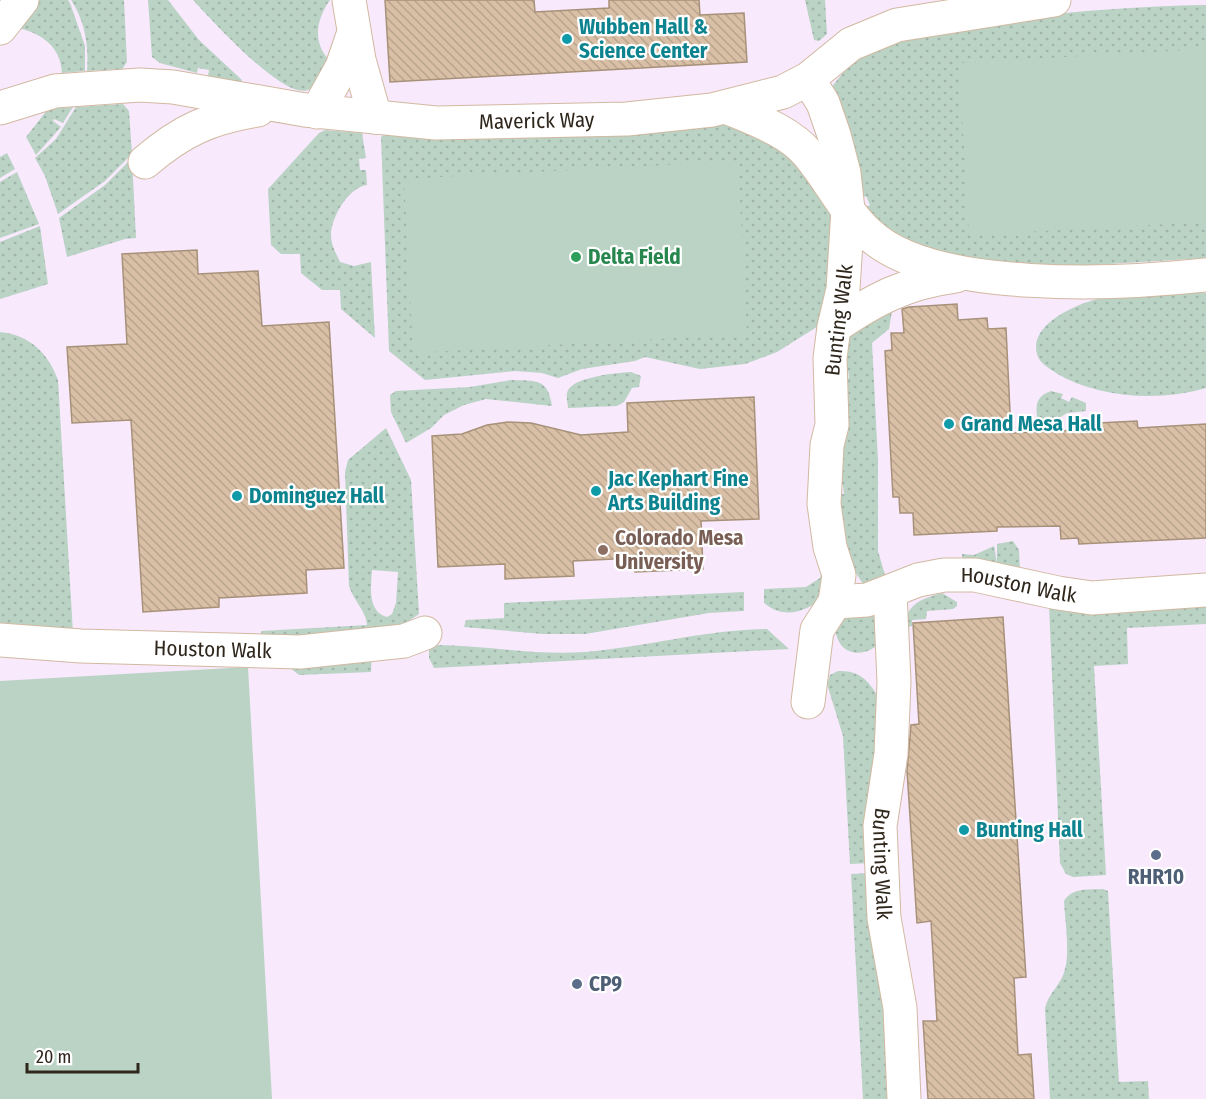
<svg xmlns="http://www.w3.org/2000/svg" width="1206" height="1099" font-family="'Fira Sans Condensed',sans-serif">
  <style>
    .education { fill: #f8e9fd }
    .grass { fill: url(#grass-dots); fill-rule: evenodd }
    .park { fill: #bad3c5 }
    .building { fill: url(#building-back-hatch); stroke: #a89179; stroke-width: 1.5 }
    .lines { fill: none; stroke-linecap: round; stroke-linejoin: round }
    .street-casing { stroke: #d2b9a1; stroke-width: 35 }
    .street { stroke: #fff; stroke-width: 33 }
    .culture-dot { fill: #0f9aa8; stroke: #fff; stroke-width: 2 }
    .leisure-dot { fill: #2e9e5b; stroke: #fff; stroke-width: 2 }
    .education-dot { fill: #8d6e63; stroke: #fff; stroke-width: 2 }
    .service-dot { fill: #5c6f8a; stroke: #fff; stroke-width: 2 }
    .labels { text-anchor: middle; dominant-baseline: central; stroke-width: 4.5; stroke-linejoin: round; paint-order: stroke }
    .culture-label { font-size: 21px; font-weight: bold; fill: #0d838f; stroke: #fff; text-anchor: start }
    .street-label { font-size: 21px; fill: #2f261c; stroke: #fff }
    .leisure-label { font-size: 21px; font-weight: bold; fill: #27864d; stroke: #fff; text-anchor: start }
    .education-label { font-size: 21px; font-weight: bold; fill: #785e54; stroke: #fff; text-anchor: start }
    .service-label { font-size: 21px; font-weight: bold; fill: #4e5e75; stroke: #fff }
  </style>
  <defs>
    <pattern id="grass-dots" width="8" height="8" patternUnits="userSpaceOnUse" patternTransform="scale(1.5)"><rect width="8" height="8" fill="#bad3c5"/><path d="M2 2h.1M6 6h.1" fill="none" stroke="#a0b5a9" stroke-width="1.8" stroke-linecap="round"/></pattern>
    <pattern id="building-back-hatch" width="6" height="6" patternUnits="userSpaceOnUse" patternTransform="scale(1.5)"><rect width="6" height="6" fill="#d8bfa6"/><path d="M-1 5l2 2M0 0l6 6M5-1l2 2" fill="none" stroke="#baa48e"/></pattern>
  </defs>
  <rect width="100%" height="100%" fill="#fdf8f3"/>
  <path class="education" d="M 0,0 L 1206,0 L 1206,1099 L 0,1099 Z"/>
  <path class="grass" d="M 38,0 L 68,0 L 70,3 L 85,46 L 85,71 L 62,73 C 61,45 39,32 14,27 L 23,16 L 30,18 L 25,15 Z
    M 71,0 L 124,0 L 127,62 L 122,69 L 87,71 C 89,46 85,21 71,0 Z
    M 148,0 L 168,0 L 199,40 L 242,80 L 241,83 L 208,76 L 209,70 L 198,68 L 197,73 L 160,63 L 152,57 Z
    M 193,0 L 330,0 C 317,18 312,41 328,59 C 323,68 318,86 308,90 C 283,100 210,18 193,0 Z
    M 805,0 L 825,0 L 827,34 L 819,41 L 814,40 Z
    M 1206,5 L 1206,258 L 1093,265 L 1024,265 L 922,252 L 861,210 L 870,205 L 866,196 L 857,200 L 831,88 C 843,72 859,53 879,46 C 915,32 957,27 995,21 C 1065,12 1135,6 1206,5 Z
    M 123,104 L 129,111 L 132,154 L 105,181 L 58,214 L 45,176 L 35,158 L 56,139 L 76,107 Z
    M 73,107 L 63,123 L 54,119 L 53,121 L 61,127 L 36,155 L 26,137 L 48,109 Z
    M 729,120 L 775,138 L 842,219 L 820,325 L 777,352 L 745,364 L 700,369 L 645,357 L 635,361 L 582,369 L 558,378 L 542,373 L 515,371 L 425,380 L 389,351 L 381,137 L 385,134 Z
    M 325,130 L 362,133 L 366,158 L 359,159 L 360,170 L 366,170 L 367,185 C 349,187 331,217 331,235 C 331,245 336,253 340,262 L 354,266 L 371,262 L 375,338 L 341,309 L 340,290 L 322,290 L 301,273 L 300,254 L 281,254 L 271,245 L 268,189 L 319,133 Z
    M 7,153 L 15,169 L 0,178 L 0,157 Z
    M 132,158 L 136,238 L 125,239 L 67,257 L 59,218 L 105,185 Z
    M 17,172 L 39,224 L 0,238 L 0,182 Z
    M 40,226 L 48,284 L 0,299 L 0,242 Z
    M 1180,291 L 1206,293 L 1206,388 C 1159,402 1097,398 1056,373 C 1049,368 1039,363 1037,354 C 1028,320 1090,298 1116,295 C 1137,292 1159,292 1180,291 Z
    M 893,305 L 889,329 L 872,343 L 878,461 L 878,551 L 885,575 L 863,584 L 842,551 L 836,495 L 844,494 L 843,485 L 835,486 L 841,379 L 849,378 L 848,370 L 840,371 L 839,337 Z
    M 0,332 C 30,335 48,353 58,380 L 73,633 L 0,627 Z
    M 631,372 L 641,376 L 639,387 L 632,388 L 624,402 L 617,406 L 568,408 C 568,404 566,398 567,393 C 570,377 616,373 631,372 Z
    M 511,380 C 536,381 548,378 552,406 L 486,399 L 464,405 L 444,415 L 431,428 L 406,443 L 391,412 L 390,395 L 396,391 L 470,387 Z
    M 1051,391 L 1063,394 L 1061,398 L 1069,402 L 1072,397 L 1086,403 L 1086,411 L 1067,413 L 1051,423 L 1037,426 C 1038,410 1031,398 1051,391 Z
    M 386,428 L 411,480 L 419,614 L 400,627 L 315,638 L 262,637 L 261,631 L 367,625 C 367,613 353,599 349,586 L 345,472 L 348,460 ZM 372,570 L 398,572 L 396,603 L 392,614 L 387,617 C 367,611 371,587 372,570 Z
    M 1013,541 L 1019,550 L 1020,570 L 963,569 L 962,554 L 974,555 L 994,546 L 997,563 L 997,544 Z
    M 824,562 L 824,596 C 807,612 784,620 764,603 L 764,589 L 806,587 L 820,578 Z
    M 744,592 L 744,611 L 709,613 L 585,634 L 543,634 L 464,627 L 466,620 L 504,618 L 504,603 Z
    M 942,593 L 957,602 L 957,606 L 953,609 L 927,611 L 926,619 L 912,620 L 912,626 L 903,629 C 907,604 920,599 942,593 Z
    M 1206,600 L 1206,624 L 1127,628 L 1128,664 L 1094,666 L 1106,875 L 1073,877 L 1066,874 L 1060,863 L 1049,605 Z
    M 878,610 L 882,641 C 858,666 827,648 838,615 Z
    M 767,629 L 789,649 L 434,668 L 429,658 L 429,645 C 481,644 532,656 585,652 C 647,647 703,630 767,629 Z
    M 372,649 L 371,672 L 299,675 L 275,656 Z
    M 838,671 C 859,670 870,681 879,699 L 871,863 L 850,864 L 843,736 L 827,684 L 830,675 Z
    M 871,873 L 884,959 L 891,1099 L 863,1099 L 851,874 Z
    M 1103,889 L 1108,891 L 1119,1082 L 1148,1081 L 1149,1099 L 1050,1099 L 1045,1008 C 1049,992 1062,984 1065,969 C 1070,952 1065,920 1064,901 C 1073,887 1088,890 1103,889 Z"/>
  <path class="park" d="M 1206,49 L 1206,222 L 969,235 L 959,63 Z
    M 738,161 L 747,334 L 413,353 L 404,179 Z
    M 248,667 L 272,1099 L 0,1099 L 0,681 Z"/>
  <path class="building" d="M 385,0 L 534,0 L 535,12 L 609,8 L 609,0 L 699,0 L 700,15 L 744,13 L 747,62 L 390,82 Z
    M 197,250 L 198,274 L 258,271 L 262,326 L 329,322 L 344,568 L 306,570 L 307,593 L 219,598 L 219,607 L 143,612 L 131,420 L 72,423 L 67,347 L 127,344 L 122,254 Z
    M 957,304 L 958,320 L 987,318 L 988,329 L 1006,328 L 1011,433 L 1079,430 L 1079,424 L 1137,421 L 1138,428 L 1206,424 L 1206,538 L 1079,544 L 1078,538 L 1061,539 L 1060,526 L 997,527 L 997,531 L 914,535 L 913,513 L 900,513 L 899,497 L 893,497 L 885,351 L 892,350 L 891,333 L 904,333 L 902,309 L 909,307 Z
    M 754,397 L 759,519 L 701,521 L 703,569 L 635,572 L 634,558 L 573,561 L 574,576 L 505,579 L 505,564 L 438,567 L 432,436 L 462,434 L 487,425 L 508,422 L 531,423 L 581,435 L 628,432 L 627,403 Z
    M 1003,617 L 1026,977 L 1014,978 L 1018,1055 L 1031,1054 L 1034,1099 L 928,1099 L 923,1021 L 937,1021 L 931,921 L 917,923 L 907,771 L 911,725 L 919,724 L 913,623 Z"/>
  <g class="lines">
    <defs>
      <g id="street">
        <path d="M 349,0 L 359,60 L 375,117"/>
        <path d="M 0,28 L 22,0"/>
        <path d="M 808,79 L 823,103 L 834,135 L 844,173 L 848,210 L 843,289 L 834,327 L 830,358 L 832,425 L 827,445 L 824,504 L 830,547 L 839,575 L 835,602 L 817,630 L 808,702"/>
        <path d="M 726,107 C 754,119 789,131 808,154 C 830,180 844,211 869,234 C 932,294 1123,284 1206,275"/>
        <path id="s1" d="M 0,108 L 55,91 L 140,85 L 173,87 L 305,110 L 436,123 L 627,119 L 712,110 L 783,92 L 808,79 L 851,44 L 897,25 L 1054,0"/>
        <path d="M 317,112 L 342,67 L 354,32"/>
        <path d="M 145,162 C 182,130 210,118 258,110"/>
        <path d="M 834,327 C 875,299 905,283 956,276"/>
        <path id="s2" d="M 890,592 L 894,682 L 891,754 L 880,826 L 884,918 L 900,1008 L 904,1099"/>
        <path id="s3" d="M 835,602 L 867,600 L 918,580 L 944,575 L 975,575 L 1058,593 L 1092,598 L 1206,590"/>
        <path id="s4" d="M 0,640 L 81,646 L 300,652 L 404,641 L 425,633"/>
      </g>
    </defs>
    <use href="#street" class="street-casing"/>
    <use href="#street" class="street"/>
  </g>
  <g class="culture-dot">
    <circle cx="567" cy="39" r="6"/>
    <circle cx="949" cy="424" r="6"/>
    <circle cx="596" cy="491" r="6"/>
    <circle cx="237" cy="496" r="6"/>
    <circle cx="964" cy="830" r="6"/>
  </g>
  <circle class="leisure-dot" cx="576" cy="257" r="6"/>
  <circle class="education-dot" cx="603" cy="550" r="6"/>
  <g class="service-dot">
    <circle cx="1156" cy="855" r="6"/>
    <circle cx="577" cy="984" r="6"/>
  </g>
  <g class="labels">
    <g class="culture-label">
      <text x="579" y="27">Wubben Hall &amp;<tspan x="579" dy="24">Science Center</tspan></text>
      <text x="961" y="424">Grand Mesa Hall</text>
      <text x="608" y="479">Jac Kephart Fine<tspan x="608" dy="24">Arts Building</tspan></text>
      <text x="249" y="496">Dominguez Hall</text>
      <text x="976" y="830">Bunting Hall</text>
    </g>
    <g class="street-label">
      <text stroke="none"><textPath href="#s1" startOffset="542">Maverick Way</textPath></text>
      <text transform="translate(839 320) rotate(-83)">Bunting Walk</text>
      <text stroke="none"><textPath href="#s3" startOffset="189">Houston Walk</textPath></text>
      <text stroke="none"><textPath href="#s4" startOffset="213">Houston Walk</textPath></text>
      <text stroke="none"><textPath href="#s2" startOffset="273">Bunting Walk</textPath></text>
    </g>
    <g class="leisure-label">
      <text x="588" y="257">Delta Field</text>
    </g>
    <g class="education-label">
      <text x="615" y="538">Colorado Mesa<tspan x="615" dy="24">University</tspan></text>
    </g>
    <g class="service-label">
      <text x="1156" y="877">RHR10</text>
      <text x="589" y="984" text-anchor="start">CP9</text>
    </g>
  </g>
  <path d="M27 1063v9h111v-9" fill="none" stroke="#2f261c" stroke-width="3"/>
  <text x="36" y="1063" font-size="18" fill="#2f261c" stroke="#ffffff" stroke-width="4.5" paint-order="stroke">20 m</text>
</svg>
